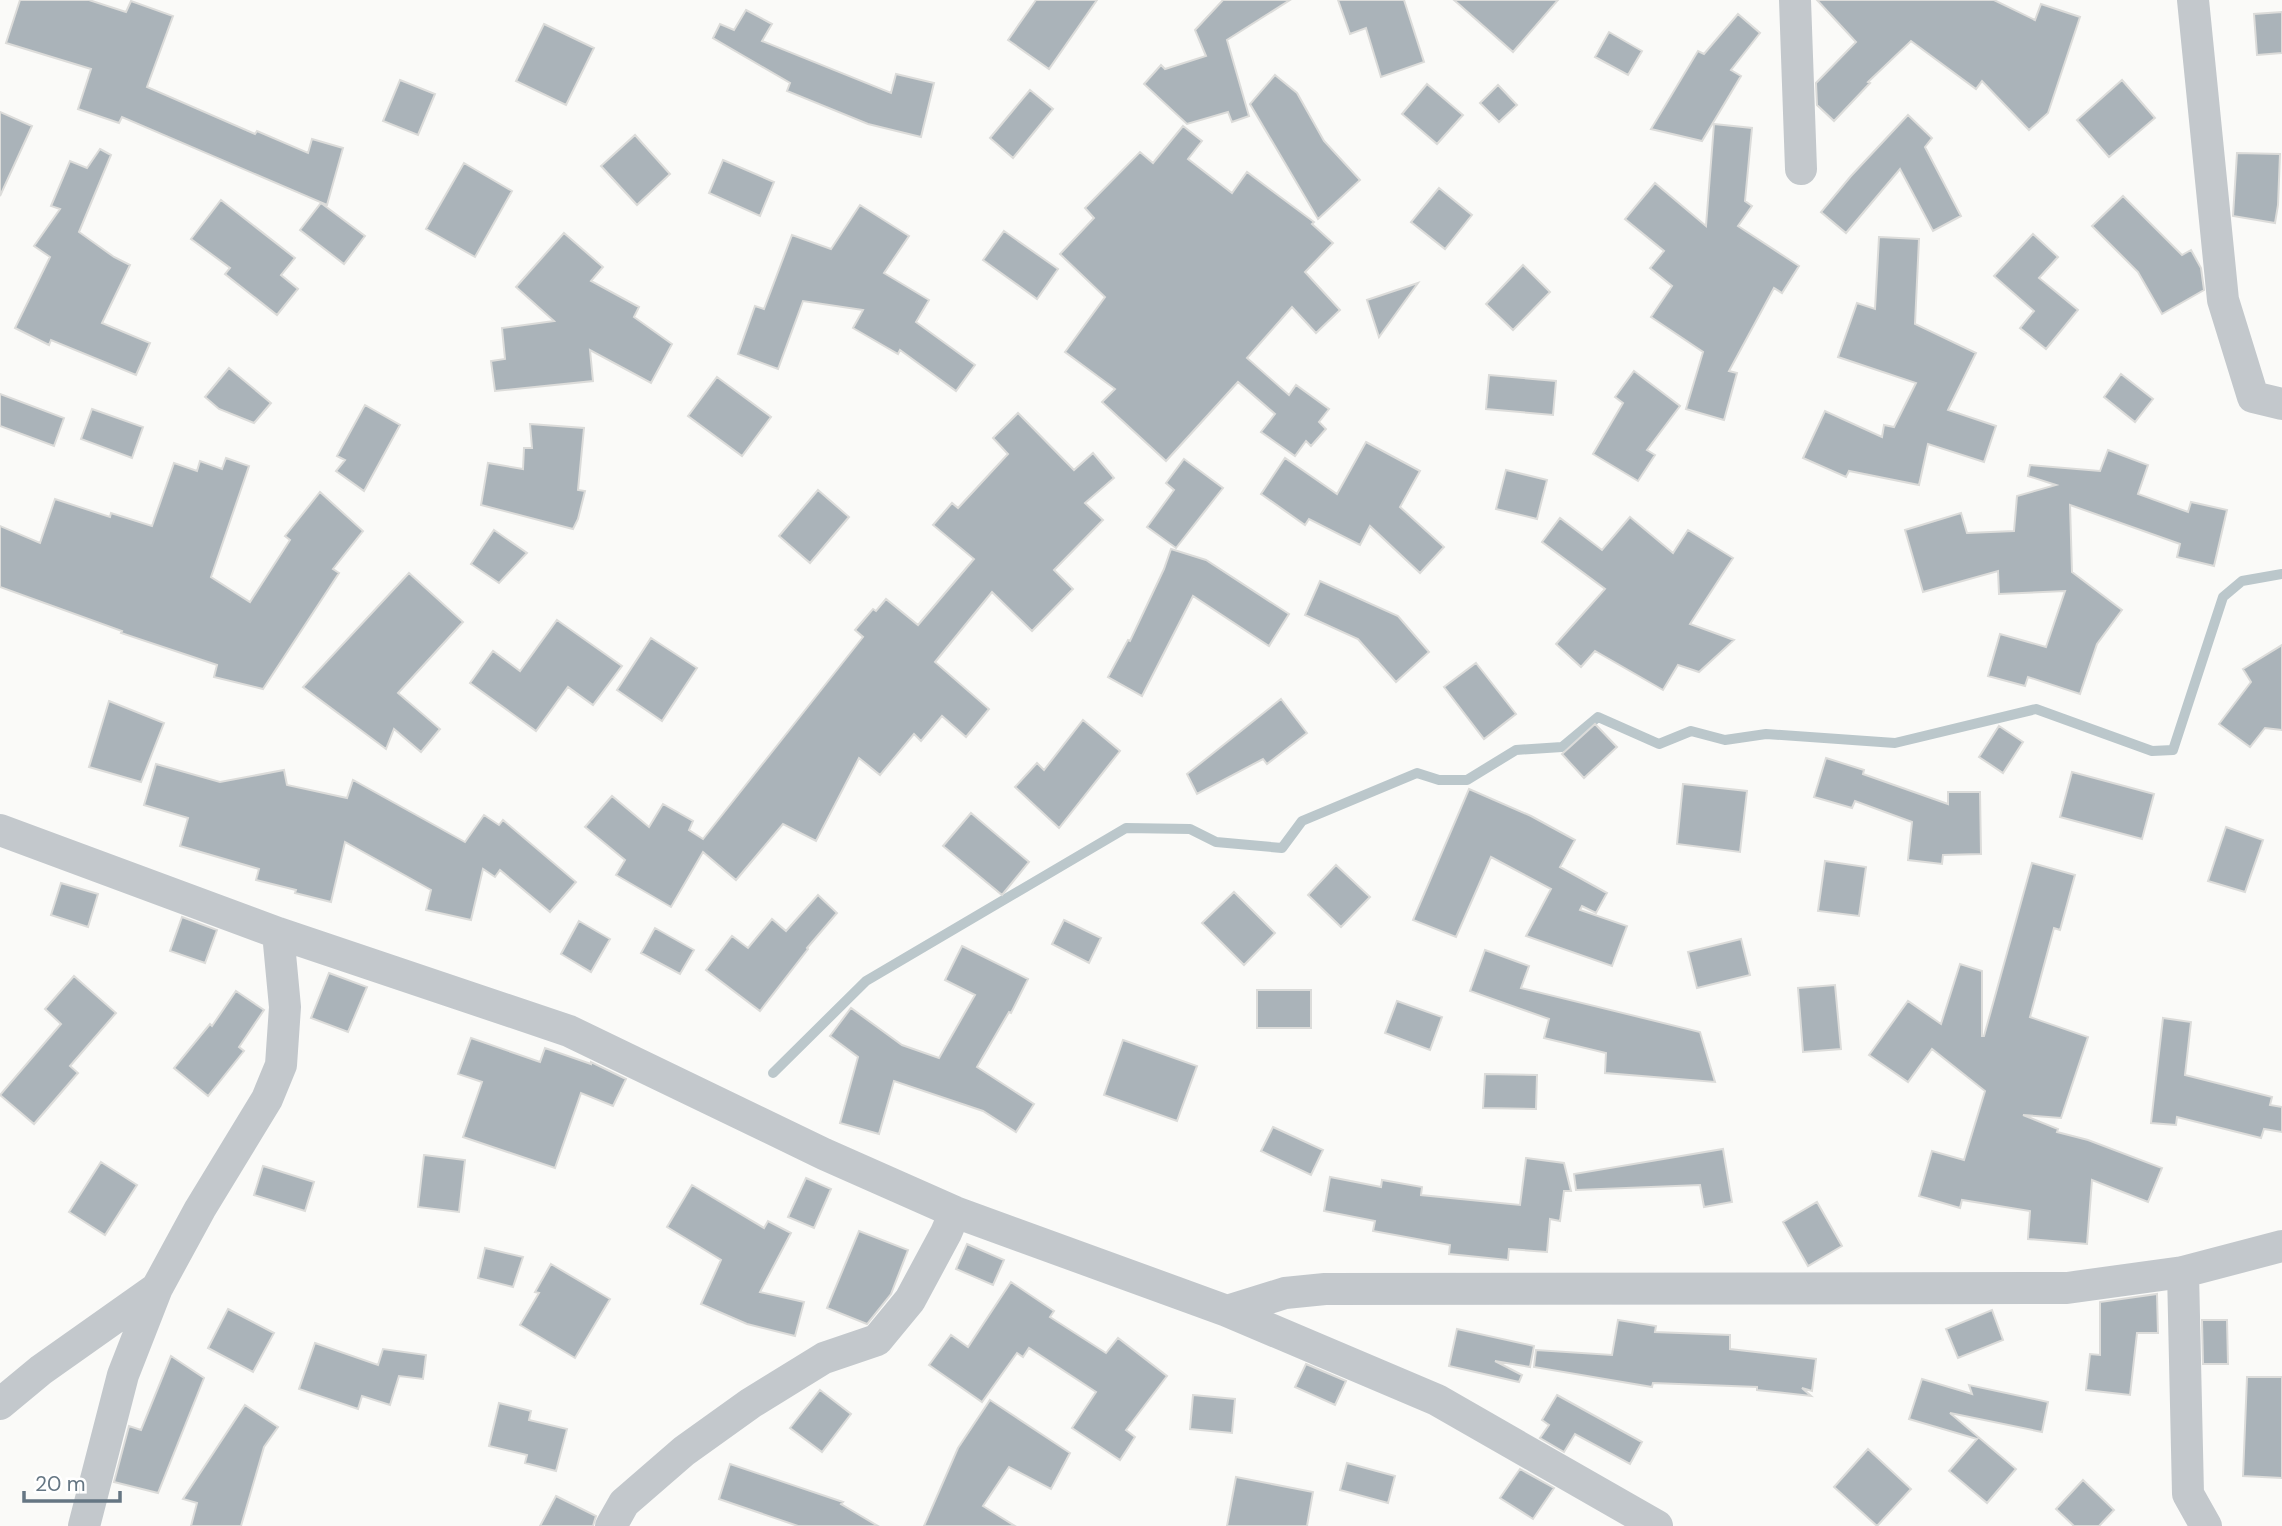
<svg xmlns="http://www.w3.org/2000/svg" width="2282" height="1526" font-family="'DM Sans',sans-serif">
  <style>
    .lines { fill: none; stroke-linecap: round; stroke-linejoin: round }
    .stream { stroke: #bbc7cb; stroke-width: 10 }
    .building { fill: #aab3b9; stroke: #dcdcda; stroke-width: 2 }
    .street { stroke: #c3c8cc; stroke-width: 32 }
  </style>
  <rect width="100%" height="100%" fill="#fafaf8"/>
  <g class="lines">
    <path class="stream" d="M 773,1073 L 866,981 L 1126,828 L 1190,829 L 1216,842 L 1282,848 L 1302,821 L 1417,773 L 1439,780 L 1467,780 L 1516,750 L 1562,747 L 1598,717 L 1659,744 L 1691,731 L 1725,740 L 1766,734 L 1895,743 L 2036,709 L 2152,751 L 2173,750 L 2223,597 L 2242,581 L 2282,574"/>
  </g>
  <path class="building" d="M 20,0 L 89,0 L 126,12 L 131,1 L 173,16 L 147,87 L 255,134 L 257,131 L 308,153 L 312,139 L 343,148 L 327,205 L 122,117 L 119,123 L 78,109 L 91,69 L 6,43 Z
    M 1036,0 L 1097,0 L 1049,69 L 1008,40 Z
    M 1223,0 L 1290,0 L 1227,40 L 1249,116 L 1232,122 L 1228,112 L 1187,124 L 1144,84 L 1161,65 L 1165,69 L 1206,56 L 1195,30 Z
    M 1338,0 L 1404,0 L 1424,62 L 1381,77 L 1366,28 L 1350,34 Z
    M 1454,0 L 1558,0 L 1513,52 Z
    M 1817,0 L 1994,0 L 2035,20 L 2041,4 L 2080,17 L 2048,113 L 2029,130 L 1982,81 L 1976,89 L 1911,41 L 1868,82 L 1870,83 L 1834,121 L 1817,105 L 1816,83 L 1856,42 Z
    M 746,10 L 772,24 L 762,41 L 891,93 L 896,74 L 934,83 L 921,137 L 868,124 L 787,91 L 790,83 L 713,38 L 720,24 L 734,30 Z
    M 2282,12 L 2282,53 L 2257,55 L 2254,14 Z
    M 1738,14 L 1760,33 L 1731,70 L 1741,76 L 1702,141 L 1651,129 L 1698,51 L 1704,54 Z
    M 544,24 L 594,48 L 566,105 L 516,81 Z
    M 1609,32 L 1642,51 L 1628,75 L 1595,57 Z
    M 1275,75 L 1297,93 L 1324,141 L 1360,180 L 1318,219 L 1250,104 Z
    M 400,80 L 435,94 L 418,135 L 383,121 Z
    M 2122,80 L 2155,118 L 2109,157 L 2077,120 Z
    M 1427,84 L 1463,115 L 1437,144 L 1402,114 Z
    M 1498,85 L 1517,105 L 1499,122 L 1480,103 Z
    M 1030,90 L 1053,109 L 1013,158 L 990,138 Z
    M 0,112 L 32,126 L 0,196 Z
    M 1908,115 L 1932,138 L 1925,147 L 1961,216 L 1933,231 L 1900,169 L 1846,233 L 1821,212 L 1851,176 Z
    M 1714,124 L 1752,128 L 1745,201 L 1752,206 L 1738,226 L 1799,266 L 1782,293 L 1774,288 L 1729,371 L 1737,373 L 1724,420 L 1686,409 L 1703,352 L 1651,317 L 1672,286 L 1650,268 L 1664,251 L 1625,219 L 1655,183 L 1706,226 Z
    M 1183,126 L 1202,141 L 1188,159 L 1232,193 L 1247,172 L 1314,222 L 1312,224 L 1333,243 L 1305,272 L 1340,310 L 1316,333 L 1292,307 L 1247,358 L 1289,395 L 1296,385 L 1329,409 L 1319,422 L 1326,429 L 1311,446 L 1306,441 L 1295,456 L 1261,432 L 1275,414 L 1238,382 L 1166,461 L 1102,402 L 1115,389 L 1065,352 L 1105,297 L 1060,254 L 1094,218 L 1085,208 L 1140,152 L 1153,163 Z
    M 635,135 L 670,174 L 637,205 L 601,166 Z
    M 100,149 L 111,155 L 79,232 L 114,257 L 130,265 L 102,323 L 150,343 L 136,375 L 51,340 L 49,345 L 15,328 L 50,257 L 34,246 L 60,209 L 51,206 L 70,161 L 87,168 Z
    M 2237,153 L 2280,154 L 2278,205 L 2275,223 L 2233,216 Z
    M 723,160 L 774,182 L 760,216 L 709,193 Z
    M 464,163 L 512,191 L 475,257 L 426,229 Z
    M 1439,188 L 1472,215 L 1445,249 L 1411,222 Z
    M 2123,196 L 2182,255 L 2191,250 L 2201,268 L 2204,290 L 2162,314 L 2138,272 L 2092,226 Z
    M 221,200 L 295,258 L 281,275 L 298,289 L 277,315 L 225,274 L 230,268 L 191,239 Z
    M 321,203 L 365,236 L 344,264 L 300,230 Z
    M 860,205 L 909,236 L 884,273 L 929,300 L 916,322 L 975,365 L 956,391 L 900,350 L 898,354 L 853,328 L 863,310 L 803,301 L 778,369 L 738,354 L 755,306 L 764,309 L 792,235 L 831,249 Z
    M 1004,231 L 1058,269 L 1037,299 L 983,260 Z
    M 564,233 L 603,267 L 591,281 L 639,307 L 634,317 L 672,344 L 651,383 L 590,350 L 593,381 L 495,391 L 491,361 L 505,359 L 502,328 L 554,321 L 516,287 Z
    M 2033,234 L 2058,257 L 2039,278 L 2078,310 L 2046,349 L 2020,328 L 2034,311 L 1994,276 Z
    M 1879,237 L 1919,239 L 1915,324 L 1976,353 L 1948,410 L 1996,426 L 1984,462 L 1928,444 L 1919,485 L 1849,471 L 1846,477 L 1803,458 L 1825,411 L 1882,437 L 1884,425 L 1894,427 L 1916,383 L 1838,357 L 1857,303 L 1875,309 Z
    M 1523,265 L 1550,292 L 1513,330 L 1486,304 Z
    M 1418,283 L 1379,337 L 1367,300 Z
    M 229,368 L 271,403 L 254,423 L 219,409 L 205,397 Z
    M 1634,371 L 1680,406 L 1647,450 L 1655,455 L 1638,481 L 1593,454 L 1623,403 L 1615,397 Z
    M 2121,374 L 2153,399 L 2135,422 L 2104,397 Z
    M 1489,375 L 1556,381 L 1553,415 L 1486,409 Z
    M 717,377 L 771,417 L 742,456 L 688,416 Z
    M 0,394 L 64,418 L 54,446 L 0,426 Z
    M 365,405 L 400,425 L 364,491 L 336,471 L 345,460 L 337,456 Z
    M 92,409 L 143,427 L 132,458 L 81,439 Z
    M 1018,413 L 1074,470 L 1093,453 L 1114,478 L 1085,503 L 1103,520 L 1054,570 L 1073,589 L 1032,631 L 992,592 L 935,662 L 989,709 L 966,737 L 942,716 L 921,741 L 914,734 L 880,775 L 859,758 L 816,841 L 783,824 L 736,880 L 703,852 L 671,907 L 616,875 L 625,860 L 585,827 L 612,796 L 649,827 L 663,804 L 693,821 L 689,830 L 703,839 L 863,637 L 855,630 L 873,609 L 876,611 L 886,599 L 918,625 L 974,559 L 933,525 L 952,503 L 958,508 L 1008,454 L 993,438 Z
    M 530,424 L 584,428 L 578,490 L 585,491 L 578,519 L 573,529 L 481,505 L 488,463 L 523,469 L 524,448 L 532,448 Z
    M 1366,442 L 1420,471 L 1400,507 L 1444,547 L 1420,573 L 1370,526 L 1360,545 L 1309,519 L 1305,525 L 1261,494 L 1285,458 L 1337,494 Z
    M 2108,450 L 2148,465 L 2138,494 L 2188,512 L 2191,502 L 2227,510 L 2214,566 L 2177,557 L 2180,544 L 2070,505 L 2072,572 L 2122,610 L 2097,644 L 2080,694 L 2028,677 L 2025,686 L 1988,676 L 2000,634 L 2046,647 L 2065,591 L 1999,594 L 1998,571 L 1923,592 L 1905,530 L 1961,513 L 1967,533 L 2014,531 L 2017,496 L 2056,485 L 2028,476 L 2030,465 L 2100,471 Z
    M 226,458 L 249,466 L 211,577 L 250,602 L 290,540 L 285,536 L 320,492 L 363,531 L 333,569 L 339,573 L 263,689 L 214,677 L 217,665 L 121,633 L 122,631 L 0,587 L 0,526 L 40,543 L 55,499 L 110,517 L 111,513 L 152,526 L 174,463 L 197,471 L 200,461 L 222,469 Z
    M 1184,459 L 1223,488 L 1176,548 L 1147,527 L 1174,490 L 1166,483 Z
    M 1506,470 L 1547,480 L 1537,519 L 1496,509 Z
    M 818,490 L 849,517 L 810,563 L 779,536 Z
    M 1630,517 L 1673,553 L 1688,530 L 1733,558 L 1690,624 L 1734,640 L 1699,672 L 1678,665 L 1663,690 L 1595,651 L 1581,667 L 1556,644 L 1605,589 L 1542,542 L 1560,518 L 1602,550 Z
    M 494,530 L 527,553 L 499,583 L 471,564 Z
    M 1171,549 L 1206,560 L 1289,614 L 1269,646 L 1193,596 L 1142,696 L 1108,677 L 1128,640 L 1130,641 L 1164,569 Z
    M 409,573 L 463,622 L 398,693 L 440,729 L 421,752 L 394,729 L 386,749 L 303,687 Z
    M 1320,581 L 1398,616 L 1429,652 L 1396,682 L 1358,639 L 1305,615 Z
    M 557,620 L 622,666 L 593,705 L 568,687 L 536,731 L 470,683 L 493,651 L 520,671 Z
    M 651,638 L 697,668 L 662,721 L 617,690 Z
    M 2282,645 L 2282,730 L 2265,728 L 2250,747 L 2219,724 L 2251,682 L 2243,669 Z
    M 1476,663 L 1516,714 L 1484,739 L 1444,687 Z
    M 1281,699 L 1307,733 L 1267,764 L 1263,759 L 1197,794 L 1187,774 Z
    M 109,701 L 164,723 L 141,782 L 89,767 Z
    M 1083,720 L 1120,751 L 1059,828 L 1015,787 L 1037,763 L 1044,770 Z
    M 1595,724 L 1617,747 L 1584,778 L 1562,754 Z
    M 1999,726 L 2023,742 L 2003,773 L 1979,757 Z
    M 1826,758 L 1864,770 L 1863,774 L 1948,804 L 1948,792 L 1980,792 L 1981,854 L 1943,855 L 1942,864 L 1908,860 L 1912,822 L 1855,801 L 1852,808 L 1814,797 Z
    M 156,764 L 220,782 L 284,770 L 287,785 L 347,798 L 353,780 L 465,842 L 484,815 L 499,825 L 503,820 L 576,882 L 550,912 L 500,870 L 495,877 L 483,869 L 471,920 L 426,910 L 431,890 L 345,842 L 331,902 L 295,893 L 296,890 L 256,880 L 259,869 L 180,846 L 188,818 L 144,805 Z
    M 2072,772 L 2154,794 L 2142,839 L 2060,817 Z
    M 1683,784 L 1747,791 L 1740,852 L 1677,844 Z
    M 1469,789 L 1531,816 L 1575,840 L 1560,867 L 1607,893 L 1596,913 L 1582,906 L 1580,910 L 1627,926 L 1612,966 L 1526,936 L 1551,889 L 1491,857 L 1456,937 L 1413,920 Z
    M 971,813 L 1029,862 L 1002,895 L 943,846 Z
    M 2226,827 L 2263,840 L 2245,892 L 2208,881 Z
    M 1825,861 L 1866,867 L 1859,916 L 1818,911 Z
    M 2032,863 L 2075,875 L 2060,930 L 2054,928 L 2030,1017 L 2088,1037 L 2061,1118 L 2023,1115 L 2058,1129 L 2057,1132 L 2088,1140 L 2162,1168 L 2148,1202 L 2092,1180 L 2087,1244 L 2028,1239 L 2030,1211 L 1962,1200 L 1960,1208 L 1919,1196 L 1932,1151 L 1964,1160 L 1985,1091 L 1932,1049 L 1908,1082 L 1869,1055 L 1908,1001 L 1941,1024 L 1960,964 L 1982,971 L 1982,1036 L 1984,1036 Z
    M 1336,865 L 1370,897 L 1341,927 L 1308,895 Z
    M 61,883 L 98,894 L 88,927 L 51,915 Z
    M 1234,892 L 1275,933 L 1244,965 L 1202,923 Z
    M 818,895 L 837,913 L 807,948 L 808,949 L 760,1011 L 706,970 L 732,936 L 748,948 L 772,919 L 786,931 Z
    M 182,917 L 217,930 L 205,963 L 170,951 Z
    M 1064,920 L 1101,938 L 1089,963 L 1052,944 Z
    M 579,921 L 610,939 L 591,972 L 561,954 Z
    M 655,928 L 694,950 L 680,974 L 641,953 Z
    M 1741,939 L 1750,975 L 1697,988 L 1688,952 Z
    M 962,946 L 1028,979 L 1011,1013 L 1009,1012 L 977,1067 L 1034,1104 L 1016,1132 L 983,1111 L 894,1081 L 879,1134 L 840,1123 L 858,1057 L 830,1036 L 851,1008 L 902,1045 L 939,1058 L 975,995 L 945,980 Z
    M 1485,950 L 1529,966 L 1521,988 L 1700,1032 L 1715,1082 L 1605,1073 L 1606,1053 L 1544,1038 L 1549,1019 L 1470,991 Z
    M 329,973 L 367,987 L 348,1032 L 311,1018 Z
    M 74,976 L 116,1013 L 70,1066 L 78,1073 L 34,1124 L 0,1095 L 61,1024 L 45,1009 Z
    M 1835,985 L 1841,1049 L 1803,1052 L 1798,988 Z
    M 1257,990 L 1311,990 L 1311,1028 L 1257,1028 Z
    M 236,991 L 264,1010 L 239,1047 L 244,1051 L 208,1096 L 174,1068 L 210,1024 L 212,1026 Z
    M 1397,1001 L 1442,1017 L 1430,1050 L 1385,1033 Z
    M 2163,1018 L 2191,1022 L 2185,1075 L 2272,1097 L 2270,1105 L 2282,1107 L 2282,1132 L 2264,1129 L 2261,1138 L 2177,1117 L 2176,1125 L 2151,1123 Z
    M 471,1038 L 540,1062 L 545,1048 L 591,1064 L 591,1062 L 626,1079 L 613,1106 L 581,1093 L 555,1168 L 463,1137 L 482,1082 L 458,1074 Z
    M 1123,1040 L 1197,1066 L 1177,1121 L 1104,1095 Z
    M 1485,1074 L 1537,1075 L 1536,1109 L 1483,1108 Z
    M 1273,1127 L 1323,1150 L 1311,1175 L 1261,1151 Z
    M 1723,1149 L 1732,1202 L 1704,1207 L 1700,1185 L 1576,1190 L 1574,1174 Z
    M 424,1155 L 465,1160 L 459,1212 L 418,1207 Z
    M 1526,1158 L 1564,1163 L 1571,1191 L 1564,1191 L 1560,1221 L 1550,1219 L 1547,1252 L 1509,1249 L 1508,1260 L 1449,1254 L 1450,1245 L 1373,1231 L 1375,1221 L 1324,1211 L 1330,1177 L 1381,1187 L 1382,1180 L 1422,1187 L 1421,1195 L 1520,1205 Z
    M 101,1162 L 137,1185 L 105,1235 L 69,1212 Z
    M 263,1166 L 314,1182 L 305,1211 L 254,1195 Z
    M 806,1178 L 831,1189 L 814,1228 L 788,1217 Z
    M 692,1185 L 764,1228 L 768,1221 L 791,1233 L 760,1292 L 804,1302 L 795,1336 L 747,1324 L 701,1304 L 721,1260 L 667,1227 Z
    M 1817,1202 L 1842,1246 L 1808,1266 L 1783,1222 Z
    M 859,1231 L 908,1250 L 891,1294 L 867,1324 L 827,1308 Z
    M 967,1244 L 1004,1260 L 993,1285 L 956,1269 Z
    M 485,1248 L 523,1257 L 513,1287 L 478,1278 Z
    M 551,1264 L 610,1299 L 575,1358 L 520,1325 L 539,1293 L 535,1292 Z
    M 1011,1282 L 1054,1311 L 1050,1317 L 1106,1353 L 1118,1338 L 1167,1376 L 1126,1430 L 1135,1437 L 1120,1460 L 1072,1428 L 1096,1392 L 1029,1348 L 1023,1357 L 1017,1353 L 982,1402 L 929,1365 L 951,1335 L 968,1347 Z
    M 2157,1294 L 2158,1333 L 2137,1333 L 2130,1395 L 2086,1390 L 2090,1354 L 2100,1355 L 2100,1302 Z
    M 228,1309 L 274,1333 L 253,1372 L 208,1348 Z
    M 1992,1310 L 2003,1340 L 1958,1358 L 1946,1329 Z
    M 1618,1320 L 1656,1326 L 1655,1332 L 1730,1335 L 1730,1349 L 1816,1359 L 1812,1391 L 1802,1388 L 1811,1396 L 1757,1390 L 1757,1387 L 1653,1383 L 1652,1387 L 1534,1367 L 1536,1350 L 1612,1355 Z
    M 2202,1320 L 2227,1320 L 2228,1364 L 2203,1364 Z
    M 1457,1329 L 1534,1346 L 1530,1367 L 1495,1361 L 1522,1375 L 1519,1382 L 1449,1366 Z
    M 315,1343 L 378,1365 L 383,1349 L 426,1355 L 423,1379 L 399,1376 L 390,1405 L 362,1396 L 358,1409 L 299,1389 Z
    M 171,1356 L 204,1378 L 158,1493 L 114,1482 L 129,1426 L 141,1430 Z
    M 1306,1364 L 1346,1381 L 1335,1405 L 1295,1387 Z
    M 2247,1377 L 2282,1377 L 2282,1478 L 2243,1476 Z
    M 1922,1379 L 1972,1394 L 1969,1385 L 2048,1402 L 2042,1432 L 1950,1413 L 2016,1469 L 1987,1503 L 1949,1471 L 1977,1439 L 1909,1419 Z
    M 820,1390 L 851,1414 L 822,1452 L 790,1428 Z
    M 1193,1395 L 1235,1399 L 1232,1433 L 1190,1429 Z
    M 1557,1395 L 1642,1442 L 1630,1464 L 1575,1434 L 1564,1452 L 1540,1438 L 1549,1425 L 1542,1420 Z
    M 990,1400 L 1070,1453 L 1051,1489 L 1009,1467 L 983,1506 L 1015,1526 L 924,1526 L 958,1448 Z
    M 499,1403 L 531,1411 L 529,1420 L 567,1429 L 556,1471 L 525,1463 L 527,1455 L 489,1446 Z
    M 245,1405 L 278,1427 L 264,1447 L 241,1526 L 191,1526 L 197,1503 L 183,1499 Z
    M 1868,1449 L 1911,1489 L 1877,1526 L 1834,1487 Z
    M 1347,1463 L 1395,1476 L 1388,1503 L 1340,1490 Z
    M 730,1464 L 843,1502 L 841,1504 L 878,1526 L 798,1526 L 719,1499 Z
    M 1520,1469 L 1554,1488 L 1533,1519 L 1500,1498 Z
    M 1236,1477 L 1313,1492 L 1307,1526 L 1227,1526 Z
    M 2083,1480 L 2114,1510 L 2099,1526 L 2074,1526 L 2056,1509 Z
    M 556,1496 L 596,1516 L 593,1526 L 540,1526 Z"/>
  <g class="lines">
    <path class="street" d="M 1795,0 L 1801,169
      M 2193,0 L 2223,300 L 2253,397 L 2282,404
      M 0,830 L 278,933 L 569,1031 L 824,1154 L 955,1212 L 1227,1311 L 1437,1400 L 1657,1526
      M 2183,1272 L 2188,1494 L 2206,1526
      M 1227,1311 L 1285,1293 L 1325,1289 L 2067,1288 L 2183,1272 L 2282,1246
      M 0,1404 L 41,1370 L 157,1288
      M 84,1526 L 123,1375 L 157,1288 L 200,1209 L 267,1099 L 281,1065 L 285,1007 L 278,933
      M 611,1526 L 624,1503 L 684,1451 L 751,1403 L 824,1358 L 877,1340 L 910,1300 L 946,1233 L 955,1212"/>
  </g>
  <path d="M24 1491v10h96v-10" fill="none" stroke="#657683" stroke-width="3.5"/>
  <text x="35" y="1491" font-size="21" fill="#657683" stroke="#ffffff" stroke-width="5" paint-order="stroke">20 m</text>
</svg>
